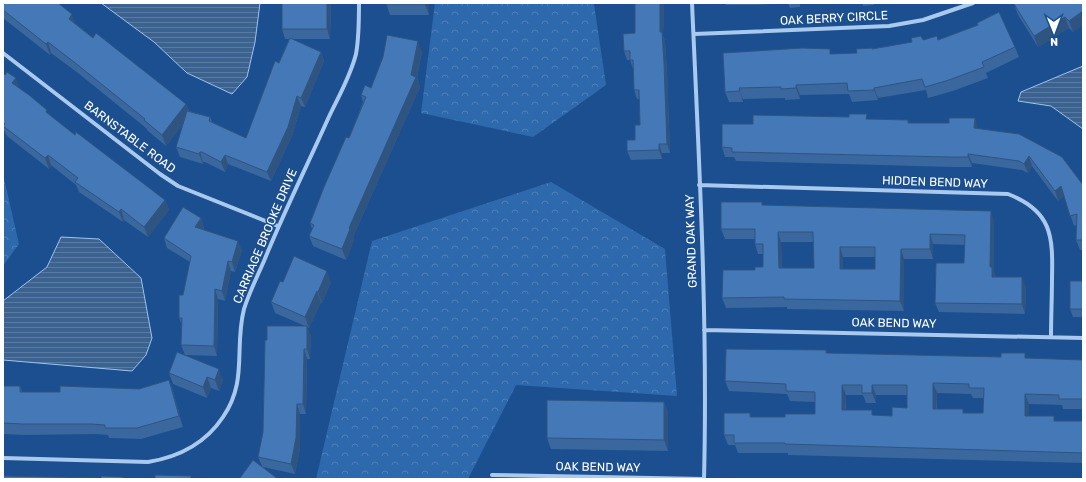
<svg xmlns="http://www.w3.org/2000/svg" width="1086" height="482" font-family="Rubik,sans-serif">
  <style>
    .forest { fill: url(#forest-crowns) }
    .water { fill: url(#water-rules); stroke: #9cc4f0 }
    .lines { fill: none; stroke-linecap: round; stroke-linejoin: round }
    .street { stroke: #a9c9ee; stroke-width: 4 }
    .wall { fill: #3a679d; fill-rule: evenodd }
    .shaded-wall { fill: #305480 }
    .building { fill: #4478b7; stroke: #305480; fill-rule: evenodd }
    .labels { text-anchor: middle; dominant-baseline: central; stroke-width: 3; stroke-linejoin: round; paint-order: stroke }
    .street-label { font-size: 12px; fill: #fff; stroke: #1b4f8f }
  </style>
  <defs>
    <pattern id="forest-crowns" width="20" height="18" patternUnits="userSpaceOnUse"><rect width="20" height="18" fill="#2e69ad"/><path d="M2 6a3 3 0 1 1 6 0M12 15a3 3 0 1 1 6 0" fill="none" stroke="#4d80b9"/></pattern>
    <pattern id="water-rules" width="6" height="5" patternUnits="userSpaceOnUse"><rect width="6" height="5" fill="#3c6290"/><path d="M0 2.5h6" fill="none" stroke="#597aa1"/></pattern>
  </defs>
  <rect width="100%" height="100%" fill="#1b4f8f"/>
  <path class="forest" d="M 435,3 L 594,4 L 606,85 L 533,137 L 421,113 Z
    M 3,174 L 19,244 L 3,266 Z
    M 551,182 L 665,249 L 677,396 L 516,385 L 468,479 L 316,479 L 372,241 Z"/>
  <path class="water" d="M 101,3 L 260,3 L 255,42 L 247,77 L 232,94 L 187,73 L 154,42 Z
    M 1083,66 L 1083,129 L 1051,106 L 1018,101 L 1021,92 Z
    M 61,237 L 99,239 L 141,278 L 152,338 L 146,355 L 132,371 L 3,360 L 3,301 L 47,267 Z"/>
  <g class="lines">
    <path class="street" d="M 692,3 C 699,161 708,320 704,479
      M 694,34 L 889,26 L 923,20 L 973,3
      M 3,53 L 160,174 L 178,186 L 278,226
      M 699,185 L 1008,194 C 1052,211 1053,236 1052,278 C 1052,297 1051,317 1051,336
      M 704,330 L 1083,338
      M 3,458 L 148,462 C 179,457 205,444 223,417 C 248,381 234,348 244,309 C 249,293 257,277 264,261 C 283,214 306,168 327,121 C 337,99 350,78 356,54 C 359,38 359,20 359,3
      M 492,475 L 703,479"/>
  </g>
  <path class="wall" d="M 3,3 L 76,24 L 93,38 L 186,104 L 189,111 L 210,117 L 212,122 L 246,138 L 289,39 L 285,39 L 282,29 L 282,3 L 331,3 L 330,39 L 292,39 L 321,52 L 324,61 L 305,107 L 301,106 L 292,136 L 271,181 L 228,164 L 225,172 L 205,162 L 203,162 L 203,164 L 180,157 L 176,147 L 183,124 L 166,146 L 148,131 L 146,128 L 78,73 L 51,53 L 50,55 L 3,18 Z
    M 386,3 L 429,3 L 429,15 L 390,15 Z
    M 664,3 L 663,36 L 665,41 L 667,72 L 670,153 L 662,153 L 662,159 L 631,160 L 627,151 L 635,140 L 640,125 L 640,99 L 637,99 L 634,90 L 633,69 L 630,60 L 627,60 L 624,51 L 635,33 Z
    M 725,3 L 784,3 L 757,5 L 726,5 Z
    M 788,3 L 800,3 L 800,7 L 790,8 Z
    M 862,3 L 874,3 L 874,5 L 863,6 Z
    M 1083,3 L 1073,32 L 1069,28 L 1038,47 L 1018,15 L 1014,4 Z
    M 923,40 L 938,40 L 1015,47 L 1019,57 L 986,73 L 988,78 L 953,91 L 928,98 L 926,90 L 878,98 L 878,100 L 852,102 L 849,94 L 800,95 L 800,99 L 785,100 L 785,98 L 743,99 L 743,102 L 729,102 L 725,92 L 832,54 L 857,53 L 872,48 L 872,49 Z
    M 422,52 L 417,77 L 420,87 L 353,237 L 354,240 L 346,260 L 313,246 L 309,236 L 312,229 L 310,223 L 349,138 L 363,102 L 361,95 Z
    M 3,73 L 48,114 L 75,135 L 165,200 L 169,210 L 148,237 L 124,220 L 123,222 L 79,192 L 76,185 L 51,165 L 49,169 L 7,136 L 5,132 L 3,130 Z
    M 868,119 L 908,120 L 909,123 L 978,128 L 1083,185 L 1083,250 L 1080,250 L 1076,240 L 1076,225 L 1074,226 L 1064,196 L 1058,201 L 1032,166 L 1028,173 L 1022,170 L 972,163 L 972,167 L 952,167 L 736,161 L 734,157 L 725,157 L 722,147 L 753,124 Z
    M 763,205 L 994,221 L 994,272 L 996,277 L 1026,287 L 1025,314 L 939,312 L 935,303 L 964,263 L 965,245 L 933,244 L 933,259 L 904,259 L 904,311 L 787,309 L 787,307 L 726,308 L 722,298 L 755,270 L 763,267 L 763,254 L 758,254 L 755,244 L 755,239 L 725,239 L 721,229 ZM 781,242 L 813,242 L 814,268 L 782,268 ZM 843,257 L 875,257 L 875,269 L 843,269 Z
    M 201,218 L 204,228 L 203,230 L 242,250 L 235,272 L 231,271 L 225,301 L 218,299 L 217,356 L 185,355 L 181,345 L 182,325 L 179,318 L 190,262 L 167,248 L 164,238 Z
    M 1083,281 L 1083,317 L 1073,317 L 1070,309 Z
    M 283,282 L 331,282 L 322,303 L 321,302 L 309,328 L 307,327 L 311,336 L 310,359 L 307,359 L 306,414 L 300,414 L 300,448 L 295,474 L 263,467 L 278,479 L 240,479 L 240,478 L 262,466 L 258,457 L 263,432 L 267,340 L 305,326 L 275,313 L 271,302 Z
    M 826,350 L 827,353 L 1083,360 L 1083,409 L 1063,409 L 1062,405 L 1029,404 L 1028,416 L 1055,421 L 1083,421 L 1083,463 L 788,455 L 788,453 L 738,453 L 735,445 L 728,445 L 724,435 L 750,413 L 751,417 L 785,417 L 815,414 L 815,402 L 790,401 L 787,394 L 729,391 L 725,381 ZM 937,393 L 971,394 L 973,398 L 983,398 L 983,413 L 964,413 L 937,409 ZM 846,395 L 863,395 L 866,403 L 876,403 L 876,395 L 907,395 L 907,408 L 892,416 L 874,415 L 846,410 Z
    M 177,352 L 223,380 L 219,391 L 211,388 L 207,398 L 173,384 L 169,373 Z
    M 169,380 L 173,391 L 183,427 L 141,439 L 109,438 L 108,435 L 95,434 L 26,435 L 3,434 L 3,386 L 20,386 L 22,392 L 60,392 L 139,389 Z
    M 664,402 L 668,413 L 668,451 L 551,449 L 547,438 Z"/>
  <path class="shaded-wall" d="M 327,3 L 331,3 L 330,39 L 327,29 Z
    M 425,3 L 429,3 L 429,15 L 425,4 Z
    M 660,3 L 664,3 L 663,36 L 665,41 L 667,72 L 670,153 L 667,144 L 660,32 Z
    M 1083,11 L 1083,25 L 1073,32 L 1069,21 Z
    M 72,14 L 76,25 L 69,19 Z
    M 1065,17 L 1069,28 L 1038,47 L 1034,36 Z
    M 418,41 L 422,52 L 417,77 L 420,87 L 353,237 L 354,240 L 346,260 L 342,249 L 349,228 L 411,75 Z
    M 48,42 L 51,53 L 50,55 L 46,44 Z
    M 321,52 L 324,61 L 305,107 L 301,98 Z
    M 16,78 L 19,88 L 12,83 Z
    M 796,85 L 800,95 L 800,99 L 796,88 Z
    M 739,88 L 743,99 L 743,102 L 740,91 Z
    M 874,88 L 878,98 L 878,100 L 874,90 Z
    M 297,96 L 301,106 L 292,136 L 271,181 L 267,172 Z
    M 186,104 L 190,115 L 166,146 L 162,135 Z
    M 975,118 L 978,128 L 974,128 Z
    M 659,144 L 662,153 L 662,159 L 659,150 Z
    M 200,152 L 203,162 L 203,164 L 199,154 Z
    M 968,154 L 972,163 L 972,167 L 968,157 Z
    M 48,155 L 51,165 L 49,169 L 45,158 Z
    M 225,155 L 228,164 L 225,172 L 221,162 Z
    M 1029,156 L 1032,166 L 1028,173 L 1024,164 Z
    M 1061,186 L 1065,196 L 1058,201 L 1055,191 Z
    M 165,200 L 169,210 L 148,237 L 144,227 Z
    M 121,209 L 124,220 L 123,222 L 119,212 Z
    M 991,211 L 994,221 L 994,272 L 996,277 L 992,277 L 990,267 Z
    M 201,218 L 204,228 L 198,237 L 195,227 Z
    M 778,232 L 781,242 L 782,278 L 779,268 Z
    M 930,234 L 933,244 L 933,259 L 930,249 Z
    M 238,241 L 242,250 L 235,272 L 232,262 Z
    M 840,247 L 843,257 L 843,279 L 840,269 Z
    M 901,249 L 904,259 L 904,311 L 900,301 Z
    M 228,261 L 231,271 L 225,301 L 222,291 Z
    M 327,271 L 331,282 L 322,303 L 318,292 Z
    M 1022,277 L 1026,287 L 1025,314 L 1022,304 Z
    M 215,289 L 218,299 L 217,356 L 214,346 Z
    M 317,291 L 321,302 L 309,328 L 305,317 Z
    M 307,326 L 311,336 L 310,359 L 307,349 Z
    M 304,349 L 307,359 L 306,414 L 303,404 Z
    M 219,369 L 223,380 L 219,391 L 215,380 Z
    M 207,377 L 211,388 L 207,398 L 203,387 Z
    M 169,380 L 173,391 L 183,427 L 179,416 Z
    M 933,383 L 937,393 L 936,419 L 933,409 Z
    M 842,385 L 846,395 L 845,420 L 842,410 Z
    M 872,385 L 876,395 L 876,403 L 872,393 Z
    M 1025,394 L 1029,404 L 1028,426 L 1025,416 Z
    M 664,402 L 668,413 L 668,451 L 664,440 Z
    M 297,404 L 300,414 L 300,448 L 295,474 L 291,464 Z"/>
  <path class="building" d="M 3,3 L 58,3 L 72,14 L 69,19 L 93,38 L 96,33 L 186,104 L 162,135 L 144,120 L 145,119 L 74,62 L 48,42 L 46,44 L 3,10 Z
    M 282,3 L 327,3 L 327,29 L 282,29 Z
    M 386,3 L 425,3 L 425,4 L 386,4 Z
    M 635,3 L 660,3 L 660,32 L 662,32 L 664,63 L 667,144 L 659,144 L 659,150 L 627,151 L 627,140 L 635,140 L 635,125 L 640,125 L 639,90 L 634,90 L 633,60 L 630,60 L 630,51 L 624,51 L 623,34 L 635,33 Z
    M 1016,3 L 1083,3 L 1083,11 L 1069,21 L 1065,17 L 1034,36 L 1014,4 Z
    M 999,12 L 1015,47 L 982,62 L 984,67 L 949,80 L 925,87 L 922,79 L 874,88 L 874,90 L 848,91 L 847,83 L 796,85 L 796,88 L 781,89 L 781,87 L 739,88 L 740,91 L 725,92 L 723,53 L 802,48 L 830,49 L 830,54 L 857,53 L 856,49 L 872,48 L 872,49 L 912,42 L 911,38 L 921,36 L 923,40 L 937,36 L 938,40 L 978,25 L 977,23 Z
    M 387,35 L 418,41 L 411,75 L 416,77 L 349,228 L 350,229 L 342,249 L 309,236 L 314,225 L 310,223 L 324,187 L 346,137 L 349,138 L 366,97 L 361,95 L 365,85 L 371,88 L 383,57 Z
    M 290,38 L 321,52 L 301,98 L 297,96 L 288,127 L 267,172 L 225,155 L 221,162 L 202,152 L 200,152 L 199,154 L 176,147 L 187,111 L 210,117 L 209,121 L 246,138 L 275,61 L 279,63 Z
    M 7,72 L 16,78 L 12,83 L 29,95 L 47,110 L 46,112 L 75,135 L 76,132 L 165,200 L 144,227 L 121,209 L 119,212 L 75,182 L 78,178 L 48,155 L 45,158 L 3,126 L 5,124 L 3,123 L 3,73 L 5,75 Z
    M 849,114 L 867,114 L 866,119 L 908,120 L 908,123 L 949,123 L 949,118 L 975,118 L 974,128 L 1019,134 L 1062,157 L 1083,185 L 1083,240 L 1076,240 L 1077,214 L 1070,216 L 1061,186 L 1055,191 L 1029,156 L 1024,164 L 1019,161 L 968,154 L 968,157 L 949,157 L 732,152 L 732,148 L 722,147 L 722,124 L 753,124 L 753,115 L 849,117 Z
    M 721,202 L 762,202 L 762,205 L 991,211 L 990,267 L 992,267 L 992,277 L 1022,277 L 1022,304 L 935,303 L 936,263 L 964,263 L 965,235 L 930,234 L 930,249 L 901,249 L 900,301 L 784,299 L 784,297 L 722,298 L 723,270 L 755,270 L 755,267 L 763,267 L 763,244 L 755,244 L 755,229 L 721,229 ZM 778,232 L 813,232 L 814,268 L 779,268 ZM 840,247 L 875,247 L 875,269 L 840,269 Z
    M 183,207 L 201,218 L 195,227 L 238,241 L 232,262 L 228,261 L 222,291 L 215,289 L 214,346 L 181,345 L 182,318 L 179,318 L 179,295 L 183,295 L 191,256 L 164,238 Z
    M 294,256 L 327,271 L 318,292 L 317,291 L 305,317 L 271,302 L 280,281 L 283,282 Z
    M 1070,281 L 1083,281 L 1083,309 L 1070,309 Z
    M 267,326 L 307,326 L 307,349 L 304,349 L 303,404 L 297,404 L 296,438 L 291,464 L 258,457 L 263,432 L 265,340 L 267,340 Z
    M 726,349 L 826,350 L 826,353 L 1001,357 L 1001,353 L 1025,353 L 1025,358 L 1083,360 L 1083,399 L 1059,399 L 1059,395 L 1025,394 L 1025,416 L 1054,416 L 1054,421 L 1083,421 L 1083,453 L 785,444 L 785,443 L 734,443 L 734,435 L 724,435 L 724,413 L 750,413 L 750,417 L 785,417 L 785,414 L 815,414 L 815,392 L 786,391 L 786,384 L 725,381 ZM 933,383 L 969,384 L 969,388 L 984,388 L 983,413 L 963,413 L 963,409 L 933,409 ZM 842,385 L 862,385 L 862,393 L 872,393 L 872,385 L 907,385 L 907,408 L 892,407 L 892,416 L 872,415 L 872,410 L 842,410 Z
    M 177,352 L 219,369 L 215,380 L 207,377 L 203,387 L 169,373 Z
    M 169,380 L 179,416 L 137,428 L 105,428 L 105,425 L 91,424 L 22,424 L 3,423 L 3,386 L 20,386 L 20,392 L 60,392 L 60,386 L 139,389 Z
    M 547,400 L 664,402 L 664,440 L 547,438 Z
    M 253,460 L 278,479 L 241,479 L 240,478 Z
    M 155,475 L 191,476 L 191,479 L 3,479 L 3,476 L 101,478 L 101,476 L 123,477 L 123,479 L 155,479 Z"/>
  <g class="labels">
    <g class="street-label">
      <text transform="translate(834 18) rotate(-3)">OAK BERRY CIRCLE</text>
      <text transform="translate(130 137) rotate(37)">BARNSTABLE ROAD</text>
      <text transform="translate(935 182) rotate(2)">HIDDEN BEND WAY</text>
      <text transform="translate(265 236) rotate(-67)">CARRIAGE BROOKE DRIVE</text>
      <text transform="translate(691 241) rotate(-92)">GRAND OAK WAY</text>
      <text transform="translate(894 323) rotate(1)">OAK BEND WAY</text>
      <text transform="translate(598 467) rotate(1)">OAK BEND WAY</text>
    </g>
  </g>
  <rect width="1086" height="482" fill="none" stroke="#ffffff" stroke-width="8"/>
  <g transform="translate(1054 32) rotate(179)" stroke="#1b4f8f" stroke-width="3" paint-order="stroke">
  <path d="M0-3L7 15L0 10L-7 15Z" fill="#ffffff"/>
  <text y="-6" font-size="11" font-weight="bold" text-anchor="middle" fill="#ffffff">N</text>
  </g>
</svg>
